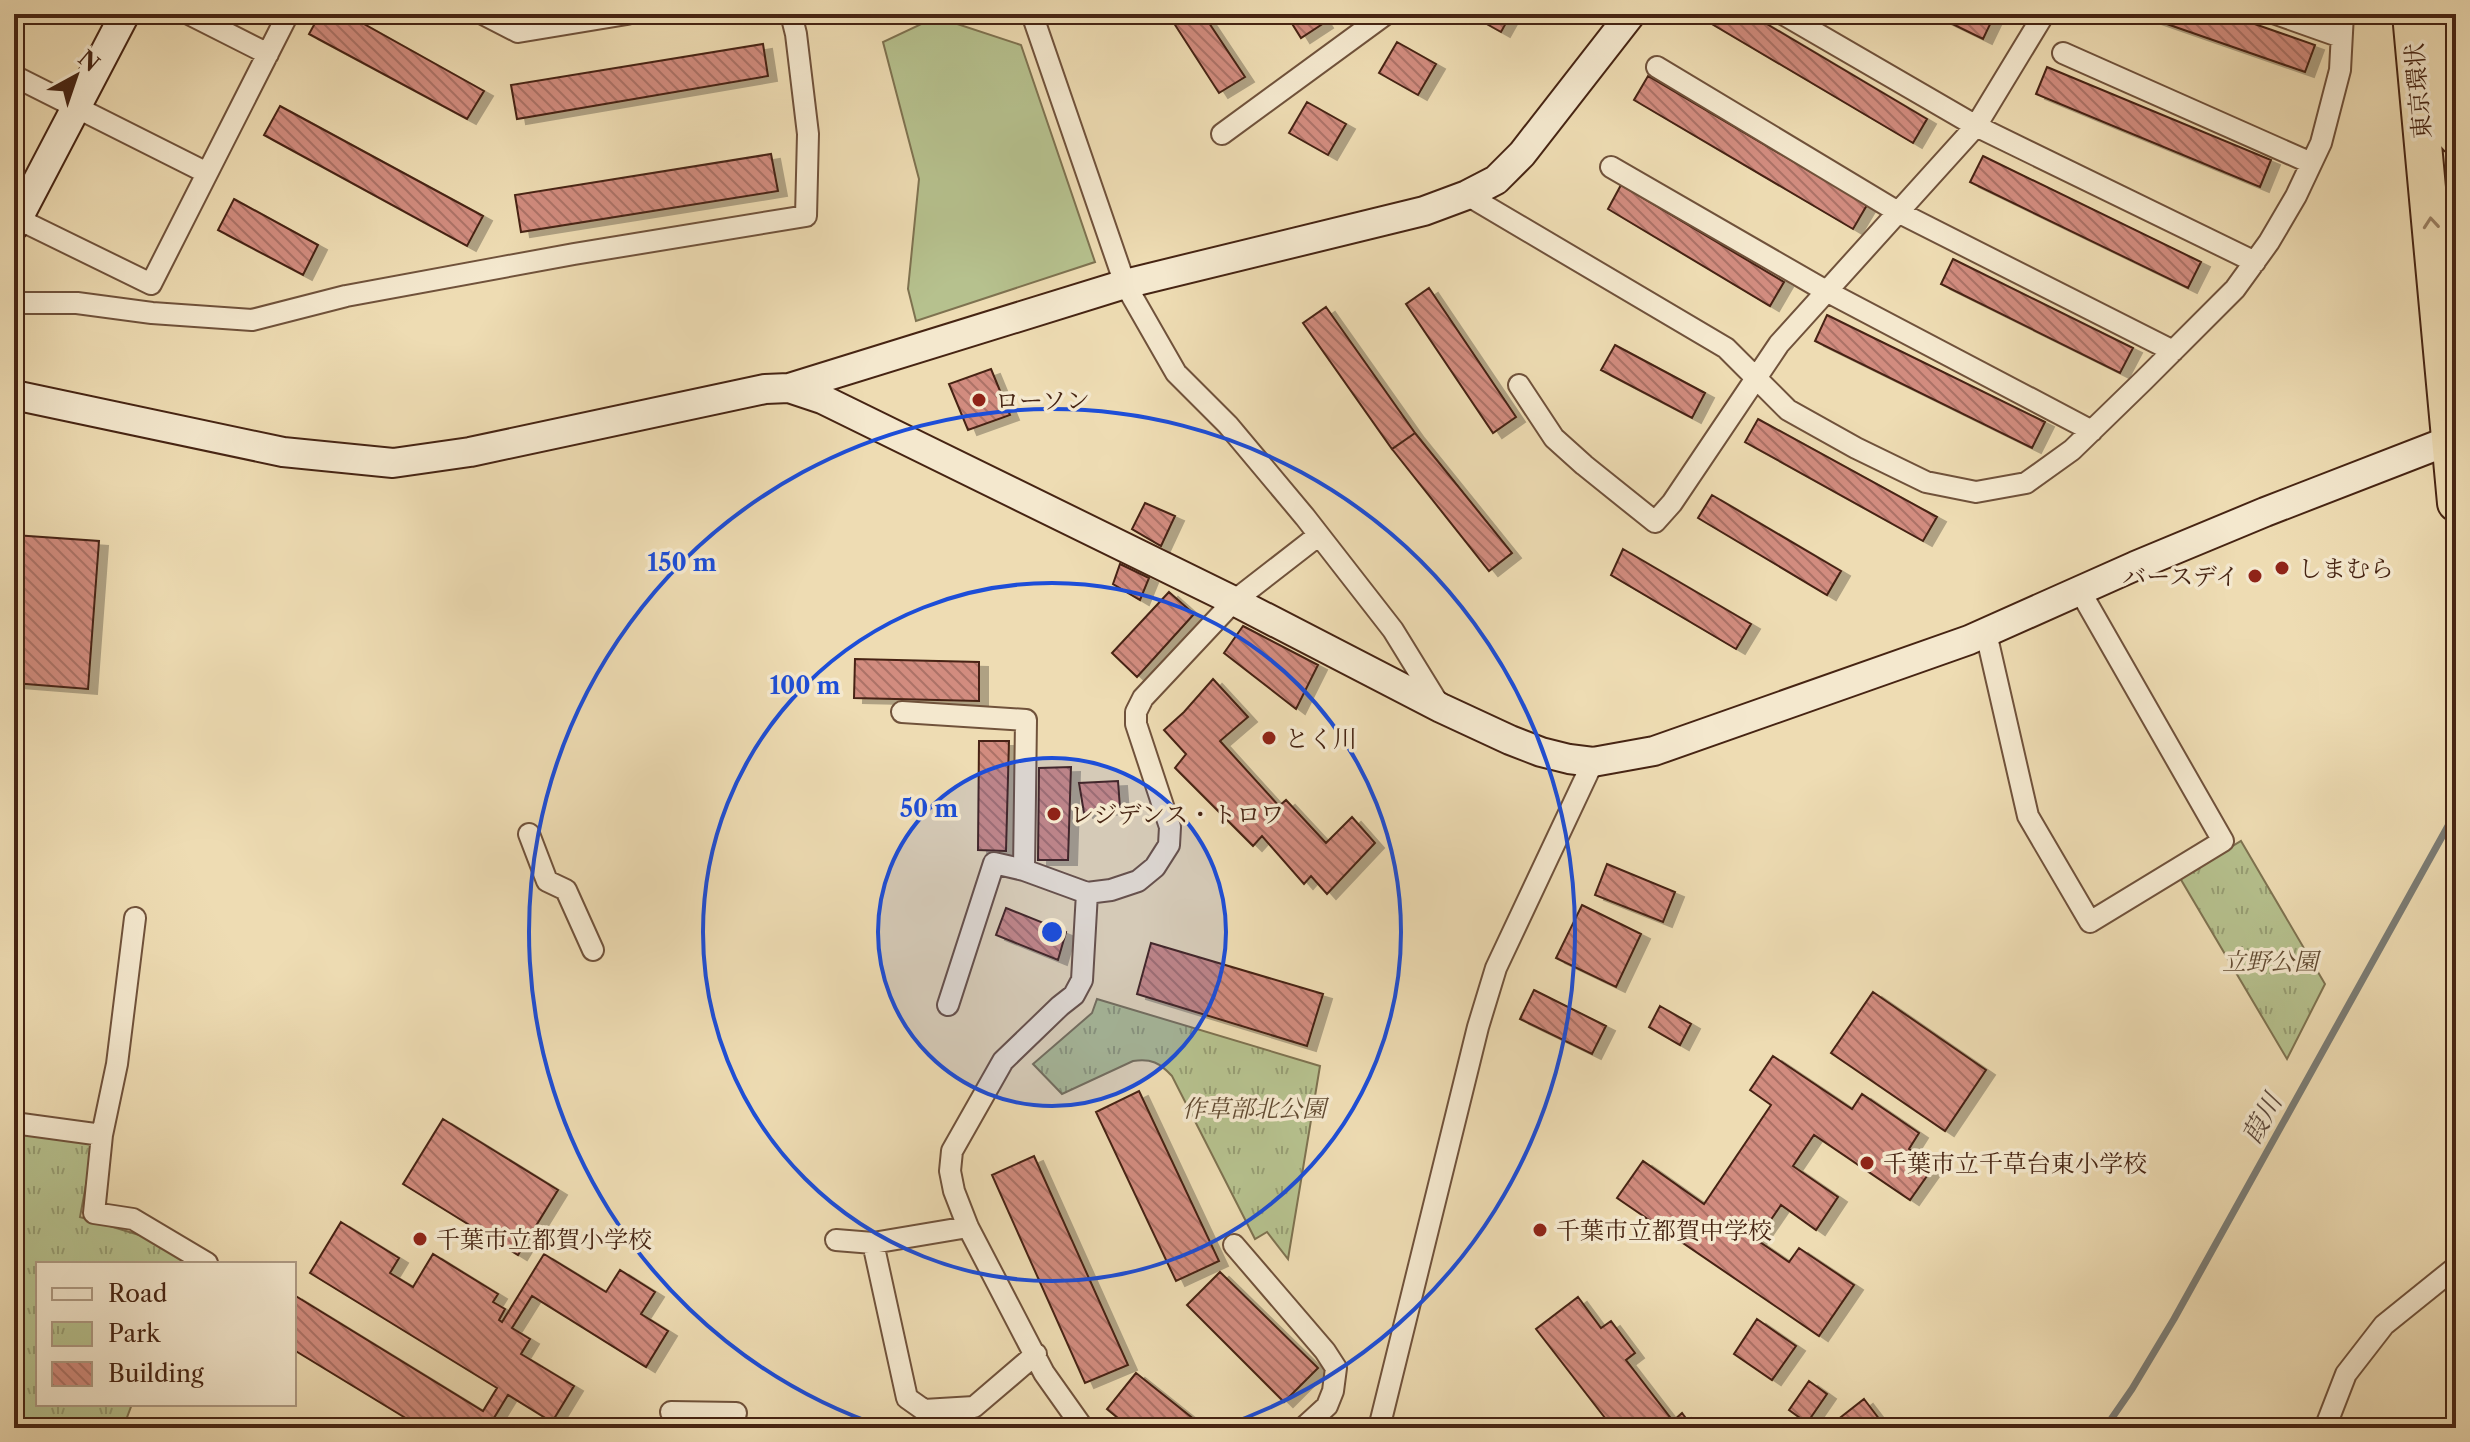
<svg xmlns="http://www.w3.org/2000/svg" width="2470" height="1442" font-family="'Libre Caslon Text','Noto Serif JP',serif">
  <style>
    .park { fill: url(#park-tufts); stroke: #7e7250; stroke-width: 2 }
    .pitch { fill: #b6c18e; stroke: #7e7250; stroke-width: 2 }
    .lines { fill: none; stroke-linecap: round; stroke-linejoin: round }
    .stream { stroke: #7b7d76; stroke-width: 7 }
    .building { fill: url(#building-back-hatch); stroke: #462413; stroke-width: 2; filter: url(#shadow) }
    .street-casing { stroke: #70523b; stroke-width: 24 }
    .secondary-casing { stroke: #462413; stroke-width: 32 }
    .highway-casing { stroke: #462413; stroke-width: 40 }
    .street { stroke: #f4e8ce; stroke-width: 20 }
    .secondary { stroke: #f4e8ce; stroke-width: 28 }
    .highway { stroke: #eedcb3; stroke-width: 36 }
    .oneway { stroke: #9a8063 }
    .ring { fill: none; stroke: #1d4ed8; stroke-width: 4 }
    .poi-dot { fill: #8f2418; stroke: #f4e8ce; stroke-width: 3 }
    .labels { text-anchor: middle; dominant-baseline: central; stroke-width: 7; stroke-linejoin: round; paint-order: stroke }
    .street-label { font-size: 24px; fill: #462413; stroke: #f4e8ce }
    .poi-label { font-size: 24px; fill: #462413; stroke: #f4e8ce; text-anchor: start }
    .park-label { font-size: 24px; font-style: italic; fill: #624b32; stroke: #f4e8ce }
    .water-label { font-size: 26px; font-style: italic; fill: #5c493c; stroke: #f4e8ce }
    .centre { fill: #1d4ed8; stroke: #f4e8ce; stroke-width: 4 }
    .ring-label { font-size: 24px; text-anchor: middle; font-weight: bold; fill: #1d4ed8; stroke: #f4e8ce; stroke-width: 7; stroke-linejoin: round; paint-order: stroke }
  </style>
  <defs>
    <pattern id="park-tufts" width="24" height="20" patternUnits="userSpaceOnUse" patternTransform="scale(2)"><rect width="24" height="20" fill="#b6c18e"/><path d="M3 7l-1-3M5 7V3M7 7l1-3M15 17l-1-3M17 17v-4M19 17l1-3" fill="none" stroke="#969d73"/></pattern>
    <pattern id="building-back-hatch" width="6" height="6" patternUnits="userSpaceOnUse" patternTransform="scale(2)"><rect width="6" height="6" fill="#d28c7f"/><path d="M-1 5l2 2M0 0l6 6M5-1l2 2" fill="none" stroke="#ac7267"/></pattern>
    <filter id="shadow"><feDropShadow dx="9" dy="5" stdDeviation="0" flood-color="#0004"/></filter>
  </defs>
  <rect width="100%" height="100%" fill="#eedcb3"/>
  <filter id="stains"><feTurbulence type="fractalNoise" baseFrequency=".0025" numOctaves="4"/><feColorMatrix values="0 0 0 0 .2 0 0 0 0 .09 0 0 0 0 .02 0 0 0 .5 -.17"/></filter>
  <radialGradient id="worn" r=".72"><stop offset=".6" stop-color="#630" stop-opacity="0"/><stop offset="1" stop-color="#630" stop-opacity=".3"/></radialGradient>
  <path class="park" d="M 2241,841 L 2325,984 L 2287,1059 L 2180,878 Z
    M 1097,999 L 1320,1066 L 1288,1259 L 1267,1232 L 1255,1239 L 1172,1076 C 1160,1063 1151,1058 1133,1061 L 1062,1094 L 1033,1064 L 1092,1013 Z
    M 14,1131 L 94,1142 L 80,1217 L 205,1255 L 200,1264 L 38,1264 L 38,1404 L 132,1404 L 123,1428 L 14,1428 Z"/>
  <path class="pitch" d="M 936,17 L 1021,45 L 1095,262 L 916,321 L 908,289 L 919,179 L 883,42 Z"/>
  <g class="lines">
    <path class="stream" d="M 2105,1428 L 2132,1389 L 2174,1319 L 2448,826"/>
  </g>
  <path class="building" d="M 320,14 L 346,14 L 484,91 L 467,119 L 309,34 Z
    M 1168,14 L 1203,14 L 1245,77 L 1219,93 Z
    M 1286,14 L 1318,14 L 1324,23 L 1301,38 Z
    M 1469,14 L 1511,14 L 1501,32 Z
    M 1695,14 L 1750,14 L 1927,119 L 1913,143 Z
    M 1932,14 L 1995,14 L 1983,39 Z
    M 2138,14 L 2226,14 L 2315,45 L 2305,72 Z
    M 1397,42 L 1436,64 L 1418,95 L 1379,73 Z
    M 763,44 L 768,76 L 517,119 L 511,85 Z
    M 2047,67 L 2271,160 L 2260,187 L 2036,94 Z
    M 1648,76 L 1867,205 L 1853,229 L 1634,100 Z
    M 1307,102 L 1346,124 L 1328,155 L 1289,133 Z
    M 280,106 L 483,216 L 467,246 L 264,135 Z
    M 771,154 L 778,191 L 521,232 L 515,195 Z
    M 1983,156 L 2201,262 L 2188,288 L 1970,182 Z
    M 1621,185 L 1784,282 L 1770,306 L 1608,209 Z
    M 234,199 L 318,245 L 303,275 L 218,230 Z
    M 1953,259 L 2133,348 L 2120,373 L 1941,284 Z
    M 1429,288 L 1516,417 L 1493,433 L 1406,304 Z
    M 1326,307 L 1415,433 L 1392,449 L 1303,323 Z
    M 1827,315 L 2045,422 L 2032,448 L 1815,341 Z
    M 1615,345 L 1705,393 L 1692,418 L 1601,370 Z
    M 991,369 L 1010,415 L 968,430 L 949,384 Z
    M 1758,419 L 1937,517 L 1923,541 L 1745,442 Z
    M 1415,433 L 1512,553 L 1489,571 L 1392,449 Z
    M 1712,495 L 1841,571 L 1827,595 L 1698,518 Z
    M 1145,503 L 1175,516 L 1161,546 L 1132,529 Z
    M 14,535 L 99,541 L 88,689 L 14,683 Z
    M 1623,549 L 1751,624 L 1736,649 L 1611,575 Z
    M 1120,564 L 1149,578 L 1140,600 L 1113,584 Z
    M 1169,592 L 1194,614 L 1137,677 L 1112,653 Z
    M 1243,626 L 1318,665 L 1296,709 L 1224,653 Z
    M 855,659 L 979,662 L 979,701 L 854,698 Z
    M 1213,679 L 1248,717 L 1220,741 L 1279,806 L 1286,800 L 1326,843 L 1352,817 L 1375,843 L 1327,894 L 1311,876 L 1304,884 L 1262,836 L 1253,846 L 1175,768 L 1186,754 L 1164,730 L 1184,712 Z
    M 979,741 L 1009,741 L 1006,851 L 978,850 Z
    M 1071,767 L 1068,860 L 1038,860 L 1039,768 Z
    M 1118,781 L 1120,808 L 1084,813 L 1079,783 Z
    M 1607,864 L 1675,892 L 1663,922 L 1595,895 Z
    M 1582,905 L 1641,934 L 1616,987 L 1556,958 Z
    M 1006,908 L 1066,932 L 1058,960 L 996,935 Z
    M 1151,943 L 1323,994 L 1307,1046 L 1137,994 Z
    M 1534,990 L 1606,1026 L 1592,1054 L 1520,1019 Z
    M 1873,992 L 1986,1070 L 1945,1131 L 1831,1053 Z
    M 1660,1006 L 1691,1024 L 1680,1045 L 1649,1027 Z
    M 1773,1056 L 1852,1109 L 1862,1094 L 1919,1133 L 1909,1149 L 1934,1166 L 1910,1200 L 1814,1135 L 1793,1166 L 1838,1197 L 1816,1230 L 1781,1205 L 1757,1240 L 1789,1262 L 1799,1248 L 1854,1285 L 1819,1336 L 1617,1198 L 1643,1161 L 1704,1204 L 1771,1105 L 1750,1090 Z
    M 1139,1091 L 1219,1261 L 1176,1281 L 1096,1112 Z
    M 443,1119 L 558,1190 L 518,1255 L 403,1184 Z
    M 1034,1156 L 1128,1365 L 1085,1383 L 992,1175 Z
    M 341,1222 L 399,1258 L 390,1273 L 413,1287 L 433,1254 L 498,1294 L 493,1302 L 505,1309 L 499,1320 L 502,1322 L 544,1254 L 606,1292 L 620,1270 L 655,1292 L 641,1314 L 668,1331 L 646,1367 L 532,1296 L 512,1328 L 530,1339 L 521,1354 L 574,1386 L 552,1422 L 508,1395 L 494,1418 L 499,1421 L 495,1428 L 422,1428 L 294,1350 L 294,1295 L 483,1411 L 497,1388 L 310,1273 Z
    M 1220,1272 L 1318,1368 L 1284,1402 L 1187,1305 Z
    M 1578,1297 L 1601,1328 L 1611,1321 L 1635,1353 L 1626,1360 L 1673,1421 L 1682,1413 L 1693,1428 L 1623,1428 L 1620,1424 L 1615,1428 L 1592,1428 L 1605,1418 L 1536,1329 Z
    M 1757,1319 L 1796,1346 L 1772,1380 L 1734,1354 Z
    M 1136,1373 L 1205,1428 L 1130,1428 L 1107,1409 Z
    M 1809,1381 L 1827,1394 L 1807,1423 L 1789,1410 Z
    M 1864,1399 L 1880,1420 L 1869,1428 L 1827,1428 Z"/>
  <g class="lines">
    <defs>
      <path id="street" d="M 189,14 L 268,54
        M 483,14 L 518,32 L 627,14
        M 1032,14 L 1125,284 L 1176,373 L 1228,425 L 1305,517 L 1393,630 L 1441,708
        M 1783,14 L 1976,126 L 2255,262
        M 2276,14 L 2341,37
        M 2063,53 L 2311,163
        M 1657,67 L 1898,212 L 2173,351
        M 14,76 L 207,173
        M 1222,134 L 1386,14
        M 1611,167 L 1826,291 L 2092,431
        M 1467,195 L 1726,348 L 1788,410 L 1856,448 L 1926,482 L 1976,492 L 2026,483 L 2072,450 L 2144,380 L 2235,289 L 2269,242 L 2296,196 L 2321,143 L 2340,70 L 2343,14
        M 14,217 L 151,284 L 288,14
        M 14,303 L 77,303 L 152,313 L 252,320 L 346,296 L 574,254 L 806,216 L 808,134 L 796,34 L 791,14
        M 1519,385 L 1554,438 L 1584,465 L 1655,522 L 1672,503 L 1779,344 L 1976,126 L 2044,14
        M 1986,633 L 2028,816 L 2090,922 L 2223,841 L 2080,591
        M 902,712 L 1026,720 L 1024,870
        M 529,834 L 547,881 L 566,890 L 593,950
        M 135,918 L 117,1064 L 102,1135 L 94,1213 L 133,1219 L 207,1263
        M 948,1005 L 994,863 L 1024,870 L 1087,893 L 1111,890 L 1138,881 L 1155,867 L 1169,845 L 1170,827 L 1136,724 L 1136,712 L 1143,698 L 1234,601 L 1319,535
        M 14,1123 L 102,1135
        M 836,1240 L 873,1243 L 968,1227
        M 873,1243 L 907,1398 L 924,1410 L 974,1407 L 1036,1354
        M 1234,1245 L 1325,1351 L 1336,1368 L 1333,1391 L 1327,1406 L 1303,1428
        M 671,1412 L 736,1413
        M 1083,1428 L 1044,1373 L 968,1227 L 954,1191 L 950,1171 L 952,1151 L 1003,1061 L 1060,1006 L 1074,995 L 1082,980 L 1087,893
        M 1379,1428 L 1478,1027 L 1496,968 L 1593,762
        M 2325,1428 L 2346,1374 L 2384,1325 L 2456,1267"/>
      <path id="secondary" d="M 14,226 L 125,14
        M 789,388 L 822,399 L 1234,601 L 1441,708 L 1510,740 L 1541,752 L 1569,759 L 1593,762 L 1654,751 L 1969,640 L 2135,566 L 2265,512 L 2456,438
        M 14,395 L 283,452 L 393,463 L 470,452 L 765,389 L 789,388 L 1125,284 L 1424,211 L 1467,195 L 1496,180 L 1522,154 L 1631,14"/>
      <path id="highway" d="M 2411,14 L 2456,503
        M 2443,14 L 2456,136"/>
    </defs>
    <use href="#street" class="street-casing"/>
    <use href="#secondary" class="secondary-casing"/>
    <use href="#highway" class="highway-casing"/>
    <use href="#street" class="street"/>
    <use href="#secondary" class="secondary"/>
    <use href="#highway" class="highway"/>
  </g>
  <defs><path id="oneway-chevron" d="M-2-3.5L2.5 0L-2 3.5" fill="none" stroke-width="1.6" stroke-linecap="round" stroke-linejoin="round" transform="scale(2)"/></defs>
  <use class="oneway" href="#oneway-chevron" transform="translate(2431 223) rotate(-95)"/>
  <circle cx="1052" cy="932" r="174" fill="#1d4ed8" fill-opacity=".12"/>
  <g class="ring">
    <circle cx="1052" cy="932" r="174"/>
    <circle cx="1052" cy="932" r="349"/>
    <path d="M886 1428A523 523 0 1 1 1218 1428"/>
  </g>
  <g class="poi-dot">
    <circle cx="979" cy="400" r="8"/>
    <circle cx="2282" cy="568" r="8"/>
    <circle cx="2255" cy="576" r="8"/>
    <circle cx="1269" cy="738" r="8"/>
    <circle cx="1054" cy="814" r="8"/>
    <circle cx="1867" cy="1163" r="8"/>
    <circle cx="1540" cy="1230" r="8"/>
    <circle cx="420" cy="1239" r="8"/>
  </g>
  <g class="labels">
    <g class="street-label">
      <text transform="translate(2418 91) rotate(-95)">東京環状</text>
    </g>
    <g class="poi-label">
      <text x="995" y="400">ローソン</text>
      <text x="2298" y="568">しまむら</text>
      <text x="2239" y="576" text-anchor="end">バースデイ</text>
      <text x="1285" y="738">とく川</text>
      <text x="1070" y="814">レジデンス・トロワ</text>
      <text x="1883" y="1163">千葉市立千草台東小学校</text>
      <text x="1556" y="1230">千葉市立都賀中学校</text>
      <text x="436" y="1239">千葉市立都賀小学校</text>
    </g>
    <g class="park-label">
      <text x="2270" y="961">立野公園</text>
      <text x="1254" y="1108">作草部北公園</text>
    </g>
    <g class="water-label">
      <text transform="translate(2262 1119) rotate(-61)">葭川</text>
    </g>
  </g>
  <circle cx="1052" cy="932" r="12" class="centre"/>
  <g class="ring-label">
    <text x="682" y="571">150 m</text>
    <text x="805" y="694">100 m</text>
    <text x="929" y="817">50 m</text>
  </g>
  <rect width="2470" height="1442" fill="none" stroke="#eedcb3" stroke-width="48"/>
  <rect x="16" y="16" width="2438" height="1410" fill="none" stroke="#462413" stroke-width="4"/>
  <rect x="24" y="24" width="2422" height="1394" fill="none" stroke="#462413" stroke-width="2"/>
  <rect x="36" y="1262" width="260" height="144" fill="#f4e8ce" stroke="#ae9a83" stroke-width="2"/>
  <rect x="52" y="1288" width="40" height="12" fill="#f4e8ce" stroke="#ae9a83" stroke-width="2"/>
  <text x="108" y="1302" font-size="24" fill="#462413">Road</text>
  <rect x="52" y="1322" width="40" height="24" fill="url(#park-tufts)" stroke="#ae9a83" stroke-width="2"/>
  <text x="108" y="1342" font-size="24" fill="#462413">Park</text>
  <rect x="52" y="1362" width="40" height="24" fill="url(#building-back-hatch)" stroke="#ae9a83" stroke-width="2"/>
  <text x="108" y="1382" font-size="24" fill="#462413">Building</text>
  <g transform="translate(76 76) rotate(40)" stroke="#f4e8ce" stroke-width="6" paint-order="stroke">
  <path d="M0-6L14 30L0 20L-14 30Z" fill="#462413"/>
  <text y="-12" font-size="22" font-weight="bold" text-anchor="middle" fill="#462413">N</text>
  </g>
  <rect width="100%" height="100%" filter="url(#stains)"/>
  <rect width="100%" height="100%" fill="url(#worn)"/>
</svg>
